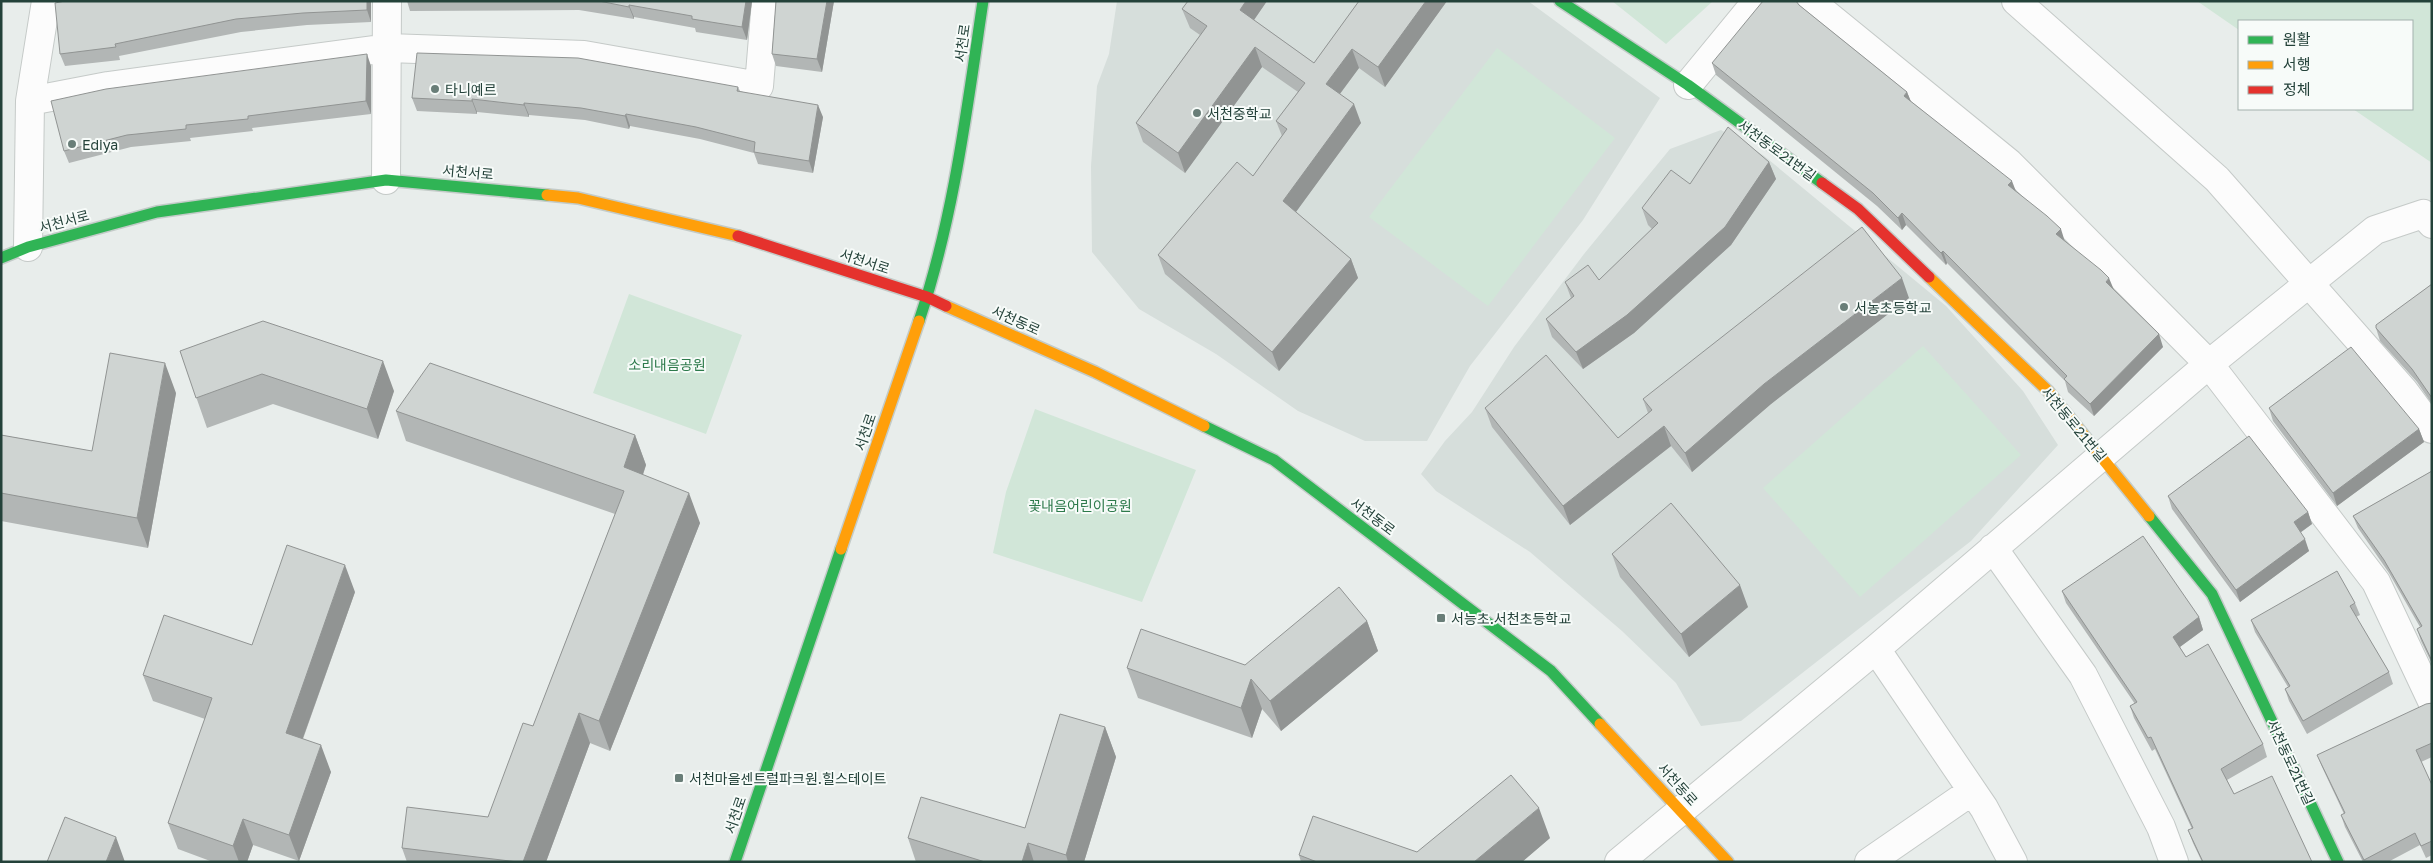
<svg xmlns="http://www.w3.org/2000/svg" width="2433" height="863" font-family="'Golos Text','Noto Sans KR',sans-serif">
  <style>
    .built { fill: #d6dedb }
    .green { fill: #d1e6d8 }
    .lines { fill: none; stroke-linecap: round; stroke-linejoin: round }
    .street-casing { stroke: #c5cac8; stroke-width: 30 }
    .fast-casing { stroke: #c3cbc8; stroke-width: 14 }
    .slow-casing { stroke: #c3cbc8; stroke-width: 14 }
    .jam-casing { stroke: #c3cbc8; stroke-width: 14 }
    .street { stroke: #fcfcfc; stroke-width: 28 }
    .fast { stroke: #30b455; stroke-width: 11 }
    .slow { stroke: #ff9f0a; stroke-width: 11 }
    .jam { stroke: #e5322d; stroke-width: 11 }
    .wall { fill: #b2b6b5 }
    .shaded-wall { fill: #919493 }
    .building { fill: #cfd4d2; stroke: #919493 }
    .poi-dot { fill: #697e78; stroke: #f7fbf9; stroke-width: 2 }
    .labels { text-anchor: middle; dominant-baseline: central; stroke-width: 4; stroke-linejoin: round; paint-order: stroke }
    .street-label { font-size: 14px; fill: #24423a; stroke: #f7fbf9 }
    .poi-label { font-size: 14px; fill: #24423a; stroke: #f7fbf9; text-anchor: start }
    .park-label { font-size: 14px; fill: #2d7a4b; stroke: #f7fbf9 }
  </style>
  <rect width="100%" height="100%" fill="#e8edeb"/>
  <path class="built" d="M 1117,1 L 1528,1 L 1660,98 L 1583,220 L 1470,366 L 1427,441 L 1365,441 L 1298,411 L 1216,354 L 1139,309 L 1092,252 L 1091,166 L 1097,86 L 1109,54 Z
    M 1721,130 L 1763,155 L 1946,306 L 2023,391 L 2058,445 L 1971,541 L 1741,721 L 1701,726 L 1676,683 L 1622,631 L 1530,552 L 1436,491 L 1421,474 L 1445,441 L 1472,412 L 1514,347 L 1584,254 L 1670,149 Z"/>
  <path class="green" d="M 1612,1 L 1713,1 L 1666,44 Z
    M 2197,1 L 2432,1 L 2432,163 L 2353,109 L 2412,109 L 2412,21 L 2239,21 L 2239,30 Z
    M 1497,48 L 1615,138 L 1488,306 L 1369,217 Z
    M 629,294 L 742,335 L 706,434 L 593,393 Z
    M 1923,346 L 2021,455 L 1860,597 L 1763,488 Z
    M 1035,409 L 1196,470 L 1142,602 L 993,553 L 1006,492 Z"/>
  <g class="lines">
    <defs>
      <path id="street" d="M 46,1 L 30,101 L 108,86 L 388,48 L 584,55 L 759,86 L 766,1
        M 1810,1 L 2009,163 L 2209,364 L 2376,582 L 2432,701
        M 2016,1 L 2217,179 L 2404,391 L 2432,429
        M 1688,85 L 1757,1
        M 386,180 L 387,1
        M 28,247 L 30,101
        M 1993,548 L 2083,675 L 2161,827 L 2174,862
        M 1876,649 L 1984,808 L 2013,862
        M 1619,862 L 1876,649 L 2209,364 L 2375,230 L 2423,214 L 2432,224
        M 1869,862 L 1972,791"/>
      <path id="fast" d="M 1560,1 L 1688,85 L 1822,183
        M 1,258 L 28,247 L 157,212 L 386,180 L 547,195
        M 919,321 C 954,217 967,108 983,1
        M 1204,426 L 1274,460 L 1551,671 L 1600,724
        M 2149,516 L 2212,594 L 2338,862
        M 735,862 L 841,549"/>
      <path id="slow" d="M 547,195 L 578,198 L 738,236
        M 1929,277 L 2048,391 L 2149,516
        M 946,306 L 1095,372 L 1204,426
        M 841,549 L 919,321
        M 1600,724 L 1728,862"/>
      <path id="jam" d="M 1822,183 L 1858,209 L 1929,277
        M 738,236 L 927,297 L 946,306"/>
    </defs>
    <use href="#street" class="street-casing"/>
    <use href="#fast" class="fast-casing"/>
    <use href="#slow" class="slow-casing"/>
    <use href="#jam" class="jam-casing"/>
    <use href="#street" class="street"/>
    <use href="#fast" class="fast"/>
    <use href="#slow" class="slow"/>
    <use href="#jam" class="jam"/>
  </g>
  <path class="wall" d="M 65,1 L 371,1 L 371,22 L 307,25 L 241,32 L 119,56 L 120,60 L 65,66 L 60,54 Z
    M 407,1 L 752,1 L 747,40 L 696,32 L 695,28 L 634,17 L 634,19 L 579,10 L 410,11 Z
    M 776,1 L 834,1 L 822,72 L 776,66 L 772,54 Z
    M 1188,1 L 1267,1 L 1254,20 L 1314,63 L 1359,1 L 1447,1 L 1385,87 L 1359,68 L 1340,94 L 1361,123 L 1296,212 L 1351,259 L 1358,278 L 1279,371 L 1165,274 L 1158,255 L 1253,176 L 1282,136 L 1276,121 L 1298,92 L 1262,67 L 1185,173 L 1143,142 L 1136,123 L 1200,35 L 1190,28 L 1182,9 Z
    M 1799,5 L 1907,92 L 1911,102 L 2016,191 L 2114,290 L 2163,347 L 2094,416 L 2068,392 L 2065,381 L 1947,263 L 1946,265 L 1906,225 L 1902,230 L 1877,206 L 1716,75 L 1712,63 Z
    M 371,66 L 371,114 L 252,128 L 253,131 L 190,138 L 191,141 L 131,147 L 69,163 L 64,151 Z
    M 738,87 L 740,91 L 823,117 L 813,173 L 758,164 L 754,153 L 700,139 L 630,126 L 629,129 L 585,120 L 529,115 L 529,117 L 477,112 L 477,114 L 417,111 L 412,98 Z
    M 1769,162 L 1776,179 L 1731,245 L 1634,333 L 1583,369 L 1552,337 L 1546,319 L 1571,298 L 1565,282 L 1599,280 L 1652,229 L 1648,225 L 1642,208 L 1690,184 Z
    M 2432,284 L 2432,404 L 2417,382 L 2380,341 L 2376,328 Z
    M 1909,298 L 1771,404 L 1692,472 L 1671,446 L 1570,525 L 1492,427 L 1485,408 L 1618,438 L 1648,413 L 1643,399 Z
    M 180,351 L 394,391 L 378,439 L 273,404 L 207,428 Z
    M 176,393 L 148,548 L 1,521 L 1,435 L 92,451 Z
    M 2269,408 L 2419,429 L 2424,442 L 2337,506 L 2273,421 Z
    M 396,411 L 635,435 L 646,465 L 643,475 L 700,523 L 610,751 L 590,743 L 546,862 L 407,862 L 402,848 L 488,817 L 533,726 L 615,514 L 406,441 Z
    M 2432,471 L 2432,664 L 2421,641 L 2417,629 L 2420,627 L 2389,573 L 2358,528 L 2353,516 Z
    M 2168,496 L 2308,512 L 2312,524 L 2300,533 L 2309,551 L 2240,602 L 2172,509 Z
    M 1612,554 L 1748,607 L 1689,657 L 1620,577 Z
    M 2062,591 L 2199,617 L 2203,630 L 2180,647 L 2186,657 L 2263,744 L 2267,757 L 2227,780 L 2234,794 L 2312,862 L 2202,862 L 2193,843 L 2188,830 L 2192,829 L 2155,749 L 2152,751 L 2134,718 L 2130,706 L 2135,704 L 2066,603 Z
    M 355,592 L 303,739 L 331,772 L 299,861 L 253,845 L 247,862 L 213,862 L 178,849 L 168,823 L 205,719 L 153,701 L 143,675 L 252,645 Z
    M 2355,603 L 2360,615 L 2356,617 L 2389,672 L 2393,684 L 2307,734 L 2289,701 L 2285,689 L 2288,687 L 2255,632 L 2251,620 Z
    M 1367,621 L 1378,651 L 1281,731 L 1262,709 L 1252,738 L 1138,698 L 1127,668 L 1245,665 Z
    M 2432,703 L 2432,757 L 2421,762 L 2432,785 L 2432,855 L 2426,858 L 2420,845 L 2388,862 L 2363,862 L 2345,827 L 2341,815 L 2344,814 L 2322,767 L 2317,755 Z
    M 1105,727 L 1116,757 L 1084,862 L 916,862 L 908,838 L 1025,828 Z
    M 1550,838 L 1522,862 L 1301,862 L 1299,855 L 1417,852 Z"/>
  <path class="shaded-wall" d="M 367,1 L 371,1 L 371,22 L 367,10 Z
    M 746,1 L 752,1 L 747,40 L 742,27 Z
    M 827,1 L 834,1 L 822,72 L 817,59 Z
    M 1246,1 L 1267,1 L 1247,30 L 1240,10 Z
    M 1426,1 L 1447,1 L 1385,87 L 1378,67 Z
    M 629,5 L 634,17 L 634,19 L 629,7 Z
    M 1255,47 L 1262,67 L 1185,173 L 1178,153 Z
    M 1352,49 L 1359,68 L 1333,103 L 1326,84 Z
    M 367,54 L 371,66 L 371,114 L 366,101 Z
    M 1907,92 L 1912,104 L 1904,96 Z
    M 472,99 L 477,112 L 477,114 L 472,101 Z
    M 524,103 L 529,115 L 529,117 L 524,105 Z
    M 1354,104 L 1361,123 L 1290,220 L 1283,201 Z
    M 818,105 L 823,117 L 813,173 L 809,161 Z
    M 626,114 L 630,126 L 629,129 L 625,116 Z
    M 1769,162 L 1776,179 L 1731,245 L 1634,333 L 1583,369 L 1576,352 Z
    M 2012,181 L 2017,194 L 2008,185 Z
    M 1902,213 L 1906,225 L 1902,230 L 1898,218 Z
    M 2061,229 L 2065,242 L 2056,234 Z
    M 1943,251 L 1947,263 L 1946,265 L 1941,253 Z
    M 1351,259 L 1358,278 L 1279,371 L 1272,352 Z
    M 1902,278 L 1909,298 L 1771,404 L 1692,472 L 1685,453 L 1764,384 Z
    M 2109,278 L 2114,290 L 2106,282 Z
    M 2159,334 L 2163,347 L 2094,416 L 2090,404 Z
    M 383,361 L 394,391 L 378,439 L 367,409 Z
    M 165,363 L 176,393 L 148,548 L 137,518 Z
    M 1664,426 L 1671,446 L 1570,525 L 1563,506 Z
    M 2419,429 L 2424,442 L 2337,506 L 2333,493 Z
    M 635,435 L 646,465 L 635,497 L 624,467 Z
    M 689,493 L 700,523 L 610,751 L 599,721 Z
    M 2308,512 L 2312,524 L 2298,534 L 2294,522 Z
    M 2305,539 L 2309,551 L 2240,602 L 2236,590 Z
    M 345,565 L 355,592 L 295,760 L 286,733 Z
    M 1740,585 L 1748,607 L 1689,657 L 1681,634 Z
    M 2199,617 L 2203,630 L 2177,649 L 2173,637 Z
    M 1367,621 L 1378,651 L 1281,731 L 1270,701 Z
    M 1251,679 L 1262,709 L 1252,738 L 1241,708 Z
    M 579,713 L 590,743 L 546,862 L 523,862 Z
    M 1105,727 L 1116,757 L 1084,862 L 1068,862 L 1066,855 Z
    M 321,745 L 331,772 L 299,861 L 289,835 Z
    M 1539,808 L 1550,838 L 1522,862 L 1474,862 Z
    M 243,819 L 253,845 L 247,862 L 239,862 L 233,846 Z
    M 116,837 L 125,862 L 106,862 Z
    M 1028,843 L 1034,862 L 1022,862 Z"/>
  <path class="building" d="M 65,1 L 367,1 L 367,10 L 303,13 L 236,19 L 115,44 L 116,47 L 60,54 L 55,3 Z
    M 599,1 L 746,1 L 742,27 L 692,19 L 692,16 L 629,5 L 629,7 Z
    M 776,1 L 827,1 L 817,59 L 772,54 Z
    M 1188,1 L 1246,1 L 1240,10 L 1314,63 L 1359,1 L 1426,1 L 1378,67 L 1352,49 L 1326,84 L 1354,104 L 1283,201 L 1351,259 L 1272,352 L 1158,255 L 1237,162 L 1253,176 L 1287,129 L 1276,121 L 1305,83 L 1255,47 L 1178,153 L 1136,123 L 1207,26 L 1182,9 Z
    M 1763,1 L 1796,1 L 1799,5 L 1907,92 L 1904,96 L 2012,181 L 2008,185 L 2047,216 L 2061,229 L 2056,234 L 2101,270 L 2109,278 L 2106,282 L 2159,334 L 2090,404 L 2064,379 L 2067,376 L 1943,251 L 1941,253 L 1902,213 L 1898,218 L 1873,193 L 1712,63 Z
    M 417,53 L 578,58 L 738,87 L 737,91 L 818,105 L 809,161 L 754,152 L 755,142 L 696,127 L 626,114 L 625,116 L 581,108 L 524,103 L 524,105 L 472,99 L 472,101 L 412,98 Z
    M 367,54 L 366,101 L 248,116 L 248,119 L 186,125 L 186,129 L 127,135 L 64,151 L 51,101 L 106,89 Z
    M 1728,127 L 1769,162 L 1725,227 L 1627,315 L 1576,352 L 1546,319 L 1574,296 L 1565,282 L 1588,265 L 1599,280 L 1658,223 L 1642,208 L 1671,170 L 1690,184 Z
    M 1862,227 L 1902,278 L 1764,384 L 1685,453 L 1664,426 L 1563,506 L 1485,408 L 1546,355 L 1618,438 L 1652,410 L 1643,399 Z
    M 2432,284 L 2432,398 L 2412,369 L 2376,328 L 2376,325 Z
    M 263,321 L 383,361 L 367,409 L 262,374 L 196,398 L 180,351 Z
    M 2351,347 L 2419,429 L 2333,493 L 2269,408 Z
    M 110,353 L 165,363 L 137,518 L 1,493 L 1,435 L 92,451 Z
    M 430,363 L 635,435 L 624,467 L 689,493 L 599,721 L 579,713 L 523,862 L 518,862 L 402,848 L 407,807 L 488,817 L 523,723 L 533,726 L 624,491 L 396,411 Z
    M 2249,436 L 2308,512 L 2294,522 L 2305,539 L 2236,590 L 2168,496 Z
    M 2432,471 L 2432,661 L 2417,629 L 2422,626 L 2384,560 L 2353,516 Z
    M 1671,503 L 1740,585 L 1681,634 L 1612,554 Z
    M 2143,536 L 2199,617 L 2173,637 L 2186,657 L 2208,644 L 2263,744 L 2221,769 L 2234,794 L 2272,776 L 2312,862 L 2203,862 L 2188,830 L 2193,828 L 2151,737 L 2148,738 L 2130,706 L 2137,702 L 2062,591 Z
    M 287,545 L 345,565 L 286,733 L 321,745 L 289,835 L 243,819 L 233,846 L 168,823 L 212,698 L 143,675 L 164,615 L 252,645 Z
    M 2337,571 L 2355,603 L 2350,606 L 2389,672 L 2303,721 L 2285,689 L 2290,686 L 2251,620 Z
    M 1339,587 L 1367,621 L 1270,701 L 1251,679 L 1241,708 L 1127,668 L 1141,629 L 1245,665 Z
    M 2432,703 L 2432,743 L 2416,750 L 2432,785 L 2432,841 L 2421,846 L 2415,833 L 2364,860 L 2341,815 L 2345,813 L 2317,755 L 2426,704 Z
    M 1060,714 L 1105,727 L 1066,855 L 1028,843 L 1022,862 L 985,862 L 908,838 L 921,797 L 1025,828 Z
    M 1511,775 L 1539,808 L 1474,862 L 1317,862 L 1299,855 L 1313,816 L 1417,852 Z
    M 65,817 L 116,837 L 106,862 L 47,862 Z"/>
  <g class="poi-dot">
    <circle cx="435" cy="89" r="5"/>
    <circle cx="1197" cy="113" r="5"/>
    <circle cx="72" cy="144" r="5"/>
    <circle cx="1844" cy="307" r="5"/>
    <rect x="1436" y="613" width="10" height="10" rx="2.5"/>
    <rect x="674" y="773" width="10" height="10" rx="2.5"/>
  </g>
  <g class="labels">
    <g class="street-label">
      <text transform="translate(962 43) rotate(-82)">서천로</text>
      <text transform="translate(1777 150) rotate(36)">서천동로21번길</text>
      <text transform="translate(468 172) rotate(5)">서천서로</text>
      <text transform="translate(64 221) rotate(-15)">서천서로</text>
      <text transform="translate(865 261) rotate(18)">서천서로</text>
      <text transform="translate(1016 320) rotate(24)">서천동로</text>
      <text transform="translate(2074 424) rotate(50)">서천동로21번길</text>
      <text transform="translate(865 432) rotate(-71)">서천로</text>
      <text transform="translate(1373 516) rotate(37)">서천동로</text>
      <text transform="translate(2291 762) rotate(65)">서천동로21번길</text>
      <text transform="translate(1678 784) rotate(48)">서천동로</text>
      <text transform="translate(735 815) rotate(-71)">서천로</text>
    </g>
    <g class="poi-label">
      <text x="445" y="89">타니예르</text>
      <text x="1207" y="113">서천중학교</text>
      <text x="82" y="144">Ediya</text>
      <text x="1854" y="307">서농초등학교</text>
      <text x="1451" y="618">서능초.서천초등학교</text>
      <text x="689" y="778">서천마을센트럴파크원.힐스테이트</text>
    </g>
    <g class="park-label">
      <text x="667" y="364">소리내음공원</text>
      <text x="1080" y="505">꽃내음어린이공원</text>
    </g>
  </g>
  <rect width="2433" height="863" fill="none" stroke="#24423a" stroke-width="5"/>
  <rect x="2238" y="20" width="175" height="90" fill="#f7fbf9" stroke="#a3b1ad"/>
  <rect x="2248" y="36" width="25" height="8" fill="#30b455" stroke="#a3b1ad"/>
  <text x="2283" y="45" font-size="15" fill="#24423a">원활</text>
  <rect x="2248" y="61" width="25" height="8" fill="#ff9f0a" stroke="#a3b1ad"/>
  <text x="2283" y="70" font-size="15" fill="#24423a">서행</text>
  <rect x="2248" y="86" width="25" height="8" fill="#e5322d" stroke="#a3b1ad"/>
  <text x="2283" y="95" font-size="15" fill="#24423a">정체</text>
</svg>
